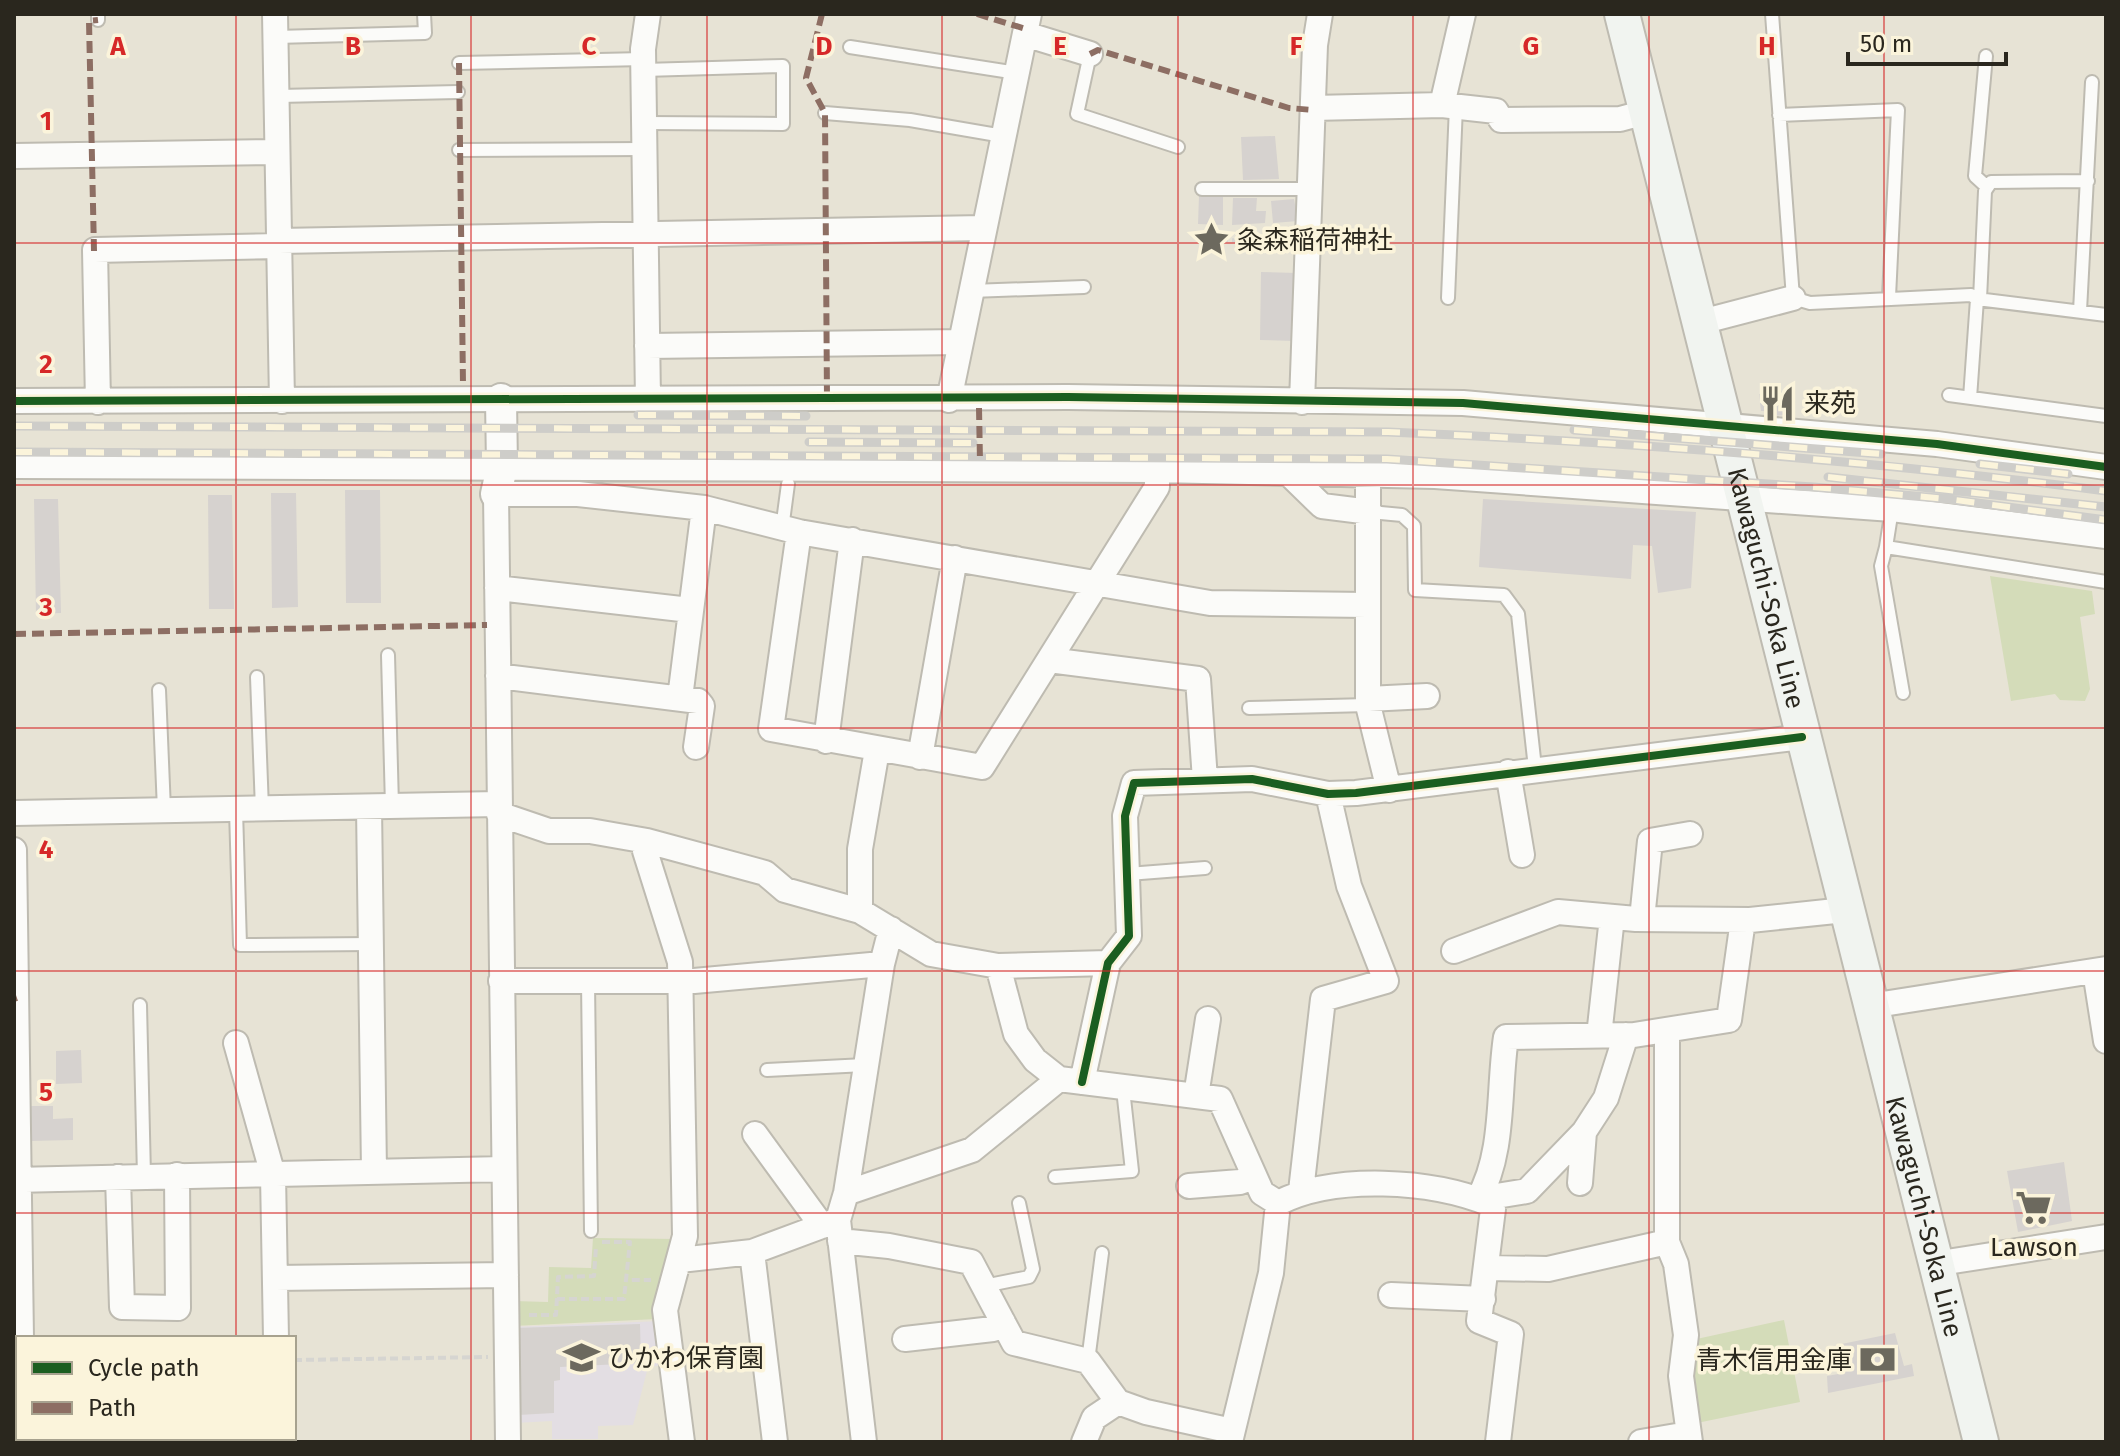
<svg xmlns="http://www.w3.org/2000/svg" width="2120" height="1456" font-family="'Fira Sans','Noto Sans JP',sans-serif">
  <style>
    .education { fill: #e3dee3 }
    .green { fill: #d4dcb9 }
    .building { fill: #d6d2cf }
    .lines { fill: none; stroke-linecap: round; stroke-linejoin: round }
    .service-casing { stroke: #bebbb1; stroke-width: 16 }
    .minor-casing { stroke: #bebbb1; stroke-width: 28 }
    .tertiary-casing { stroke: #bebbb1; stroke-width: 34 }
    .secondary-casing { stroke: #bebbb1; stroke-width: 38 }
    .path { stroke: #d6d5d1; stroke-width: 4; stroke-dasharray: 8 4; stroke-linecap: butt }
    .service { stroke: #fbfbf9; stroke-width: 12 }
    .minor { stroke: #fbfbf9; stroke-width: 24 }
    .tertiary { stroke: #fbfbf9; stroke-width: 30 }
    .secondary { stroke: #f1f4f0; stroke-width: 34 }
    .rail-casing { stroke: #cecdc9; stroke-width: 9 }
    .rail { stroke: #fbf4db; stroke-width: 6; stroke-dasharray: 18; stroke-linecap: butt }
    .quiet { stroke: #8d6e63; stroke-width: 6; stroke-dasharray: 12 6; stroke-linecap: butt }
    .cycleway-casing { stroke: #fbf4db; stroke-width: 13 }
    .cycleway { stroke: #1b5e20; stroke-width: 8 }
    .grid { fill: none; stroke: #d62828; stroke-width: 2; stroke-opacity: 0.55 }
    .labels { text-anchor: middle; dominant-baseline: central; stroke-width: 7; stroke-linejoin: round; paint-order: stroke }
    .poi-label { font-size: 26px; fill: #2a271e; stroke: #fbf4db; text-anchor: start }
    .street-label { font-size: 26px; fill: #2a271e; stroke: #fbf4db }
    .grid-label { font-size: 26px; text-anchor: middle; font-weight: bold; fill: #d62828; stroke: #fbf4db; stroke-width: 7; stroke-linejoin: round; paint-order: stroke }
  </style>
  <rect width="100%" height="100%" fill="#e7e3d5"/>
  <path class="education" d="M 661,1321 L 663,1365 L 648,1367 L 633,1425 L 598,1426 L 598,1439 L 552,1439 L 552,1421 L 515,1423 L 513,1327 Z"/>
  <path class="green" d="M 1990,576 L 2092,591 L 2095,614 L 2080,617 L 2090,689 L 2085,701 L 2060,700 L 2055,694 L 2011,701 Z
    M 593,1238 L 677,1239 L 657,1319 L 513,1326 L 513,1301 L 548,1302 L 549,1267 L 591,1268 Z
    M 1784,1320 L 1800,1402 L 1692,1424 L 1692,1340 Z"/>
  <path class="building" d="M 1275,136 L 1279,179 L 1243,180 L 1241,137 Z
    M 1199,196 L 1223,197 L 1223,225 L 1198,224 Z
    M 1233,198 L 1257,198 L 1256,211 L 1266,211 L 1265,223 L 1232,225 Z
    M 1294,199 L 1298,221 L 1273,223 L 1271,201 Z
    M 1261,272 L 1297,273 L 1295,341 L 1260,340 Z
    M 1788,391 L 1793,415 L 1767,416 L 1766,411 L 1761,411 L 1759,394 Z
    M 345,490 L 380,490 L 381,603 L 346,603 Z
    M 271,493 L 296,493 L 298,607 L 272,608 Z
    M 208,495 L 232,495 L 234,609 L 209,609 Z
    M 34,499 L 58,499 L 61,613 L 36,614 Z
    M 1483,499 L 1696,512 L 1691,588 L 1658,593 L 1652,546 L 1633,545 L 1631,579 L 1479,567 Z
    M 81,1050 L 82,1083 L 56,1084 L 56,1051 Z
    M 28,1106 L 53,1106 L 53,1119 L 73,1118 L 73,1140 L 29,1141 Z
    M 2064,1162 L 2072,1221 L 2018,1232 L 2007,1171 Z
    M 640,1324 L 641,1363 L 560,1367 L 560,1380 L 554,1381 L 554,1413 L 518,1415 L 514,1328 Z
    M 1895,1333 L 1904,1366 L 1912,1364 L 1914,1376 L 1828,1393 L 1827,1376 L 1838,1374 L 1832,1346 Z"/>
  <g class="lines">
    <defs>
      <path id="service" d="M 98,14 L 98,20
        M 1772,14 L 1793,298 L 1810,303 L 1971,295 L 1977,299 L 2106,315
        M 276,37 L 425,33 L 424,14
        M 850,47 L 1017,73
        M 1090,54 L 1077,114 L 1178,147
        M 1986,56 L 1975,176 L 1987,187
        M 459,63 L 644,59
        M 644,70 L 783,66 L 783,124 L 646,123
        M 279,96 L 458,92
        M 825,113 L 910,120 L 1003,136
        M 1779,115 L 1898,110 L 1889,297
        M 459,150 L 645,149
        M 1202,189 L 1310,189
        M 971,291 L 1084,287
        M 1448,298 L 1456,106
        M 1980,299 L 1985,191 L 1991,182 L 2088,181
        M 2080,311 L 2092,82
        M 1949,395 L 2106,416
        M 1970,398 L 1977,299
        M 1892,509 L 1886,547 L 2106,582
        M 1370,512 L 1402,515 L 1414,526 L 1415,590 L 1504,595 L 1518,614 L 1535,768
        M 782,529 L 788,484
        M 1886,547 L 1881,566 L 1903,693
        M 388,655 L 392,806
        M 257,677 L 262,809
        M 159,690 L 164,810
        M 1249,708 L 1368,705
        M 236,810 L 240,945 L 371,944
        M 1128,874 L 1205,868
        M 588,981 L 591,1231
        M 140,1005 L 144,1176
        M 767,1070 L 865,1065
        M 1055,1177 L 1132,1171 L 1123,1089
        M 984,1286 L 1029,1277 L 1033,1269 L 1019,1203
        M 1088,1361 L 1102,1253"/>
      <path id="minor" d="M 275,14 L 282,401
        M 1025,34 L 1090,54
        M 1442,105 L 1463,14
        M 1313,108 L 1442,105 L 1496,111 L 1501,120 L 1620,119 L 1646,112
        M 14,156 L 277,152
        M 279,241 L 983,228
        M 1701,322 L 1793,298
        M 647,346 L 961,342
        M 648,400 L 643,49 L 648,14
        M 949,400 L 1029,14
        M 14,401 L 1068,397 L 1463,403 L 1937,444 L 2106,467
        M 98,402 L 95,250 L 279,246
        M 1302,402 L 1315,45 L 1320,14
        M 14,466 L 1157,470 L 1435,476 L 1892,509 L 2106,536
        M 1287,472 L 1322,506 L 1370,512
        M 1368,475 L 1368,705 L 1389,790
        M 799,532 L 771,729 L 982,767 L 1157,487 L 1157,470
        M 497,588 L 690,610
        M 1049,660 L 1198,679 L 1205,780
        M 498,676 L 698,701 L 702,706 L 696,747
        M 680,698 L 704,508
        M 1368,699 L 1427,696
        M 826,741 L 852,540
        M 920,757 L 955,558
        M 1508,772 L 1522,855
        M 369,807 L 374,1172
        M 14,813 L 498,804
        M 499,814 L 549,831 L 590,831 L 647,841 L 765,873 L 785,890 L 860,911 L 931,954 L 998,966 L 1108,963
        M 647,841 L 645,851 L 680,962 L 685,1236 L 665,1310 L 682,1442
        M 14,850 L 21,1338
        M 860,911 L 860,849 L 877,750
        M 1642,919 L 1650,841 L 1690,834
        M 1454,951 L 1558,912 L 1636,919 L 1750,920 L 1845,910
        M 998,966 L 1016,1034 L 1035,1060 L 1059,1079 L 1220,1099 L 1262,1193 L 1278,1203 L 1271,1273 L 1230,1442
        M 2095,971 L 2106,1041
        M 501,981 L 694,981 L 882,964
        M 1870,1006 L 2106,969
        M 1599,1036 L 1612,917
        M 236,1043 L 273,1175 L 276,1338
        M 1082,1082 L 1108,963 L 1129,936 L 1125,816 L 1134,783 L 1252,779 L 1328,794 L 1356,793 L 1802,737
        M 1196,1096 L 1208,1019
        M 755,1134 L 822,1226
        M 118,1177 L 122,1307 L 178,1308 L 177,1175
        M 14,1180 L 504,1169
        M 1580,1183 L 1584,1132 L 1606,1098 L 1626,1035
        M 1189,1186 L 1240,1182 L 1254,1177
        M 1301,1191 L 1323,999 L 1386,981 L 1349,886 L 1328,794
        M 846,1193 L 972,1150 L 1059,1079
        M 1478,1199 C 1505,1153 1498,1089 1506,1037 L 1634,1035 L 1729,1020 L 1743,920
        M 1478,1199 L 1527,1191 L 1584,1132
        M 1278,1203 C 1335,1174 1431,1180 1490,1204 L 1493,1209 L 1479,1321 L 1511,1334 L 1498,1442
        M 840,1241 L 889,1246 L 971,1262 L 1014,1343 L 1088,1361 L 1118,1402
        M 1667,1242 L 1676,1264 L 1686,1335 L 1681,1376 L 1690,1442
        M 752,1252 L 775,1442
        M 680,1260 L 752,1252 L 838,1220
        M 1934,1264 L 2106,1237
        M 1488,1268 L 1548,1269 L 1667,1242 L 1667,1030
        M 275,1278 L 506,1275
        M 1391,1295 L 1483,1299
        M 905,1339 L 993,1329 L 1003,1322
        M 23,1438 L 23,1442
        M 278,1438 L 278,1442
        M 202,1439 L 202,1442
        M 508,1442 L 496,494 L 578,494 L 704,508 L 799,532 L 1210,603 L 1367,605
        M 864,1442 L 838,1220 L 846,1193 L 882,964 L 891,929
        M 1084,1442 L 1094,1418 L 1118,1402 L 1146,1412 L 1232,1431
        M 1641,1442 L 1688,1434"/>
      <path id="tertiary" d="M 496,494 L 502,467 L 501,399"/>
      <g id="secondary">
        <path id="s1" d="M 1622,14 L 1981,1442"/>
      </g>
    </defs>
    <use href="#service" class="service-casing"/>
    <use href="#minor" class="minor-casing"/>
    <use href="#tertiary" class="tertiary-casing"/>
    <use href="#secondary" class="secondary-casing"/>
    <path class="path" d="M 1220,240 L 1285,242
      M 602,1242 L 630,1242 L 626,1280 L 651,1280
      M 557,1299 L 624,1299 L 626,1280
      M 529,1315 L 556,1315 L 558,1277 L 594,1276 L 596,1247
      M 294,1360 L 488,1357"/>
    <use href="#service" class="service"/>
    <use href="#minor" class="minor"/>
    <use href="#tertiary" class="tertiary"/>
    <use href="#secondary" class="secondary"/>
    <defs>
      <path id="rail" d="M 638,415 L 806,416
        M 14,426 L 1388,432 C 1628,442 1868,460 2106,491
        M 1574,430 L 1881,454
        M 809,442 L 973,443
        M 14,452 L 1387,459 L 1813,487 L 1948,499 L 2106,520
        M 1980,464 L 2068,474
        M 1828,477 L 2106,507"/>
    </defs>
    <use href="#rail" class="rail-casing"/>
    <use href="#rail" class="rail"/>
    <path class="quiet" d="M 822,14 L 806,78 L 825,113 L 827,400
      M 977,14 L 1026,29
      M 1090,54 L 1098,50 L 1289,108 L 1313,110
      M 459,63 L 463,385
      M 94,251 L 89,21 L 98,20
      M 979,408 L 980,462
      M 14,634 L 487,625
      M 14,999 L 17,998
      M 14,1368 L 18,1368"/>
    <defs>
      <path id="cycleway" d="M 14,401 L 1068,397 L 1463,403 L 1937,444 L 2106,467
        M 1082,1082 L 1108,963 L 1129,936 L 1125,816 L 1134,783 L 1252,779 L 1328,794 L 1356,793 L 1802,737"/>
    </defs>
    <use href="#cycleway" class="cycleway-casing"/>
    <use href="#cycleway" class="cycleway"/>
  </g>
  <path class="grid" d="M 236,14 L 236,1338M 471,14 L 471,1442M 707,14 L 707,1442M 942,14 L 942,1442M 1178,14 L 1178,1442M 1413,14 L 1413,1442M 1649,14 L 1649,1442M 1884,14 L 1884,1442M 14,243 L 2106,243M 14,485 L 2106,485M 14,728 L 2106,728M 14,971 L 2106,971M 14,1213 L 2106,1213M 236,1438 L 236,1442"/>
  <defs>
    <symbol id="sight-bare" viewBox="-9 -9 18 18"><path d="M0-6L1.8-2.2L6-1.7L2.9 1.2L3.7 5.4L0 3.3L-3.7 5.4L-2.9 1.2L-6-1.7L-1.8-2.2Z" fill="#6c695e" stroke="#fbf4db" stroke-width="2.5" paint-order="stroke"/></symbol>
    <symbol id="restaurant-bare" viewBox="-9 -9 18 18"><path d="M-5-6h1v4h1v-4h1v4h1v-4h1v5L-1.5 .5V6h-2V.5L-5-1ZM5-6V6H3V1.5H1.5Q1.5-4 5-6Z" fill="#6c695e" stroke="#fbf4db" stroke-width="2.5" paint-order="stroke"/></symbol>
    <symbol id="supermarket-bare" viewBox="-9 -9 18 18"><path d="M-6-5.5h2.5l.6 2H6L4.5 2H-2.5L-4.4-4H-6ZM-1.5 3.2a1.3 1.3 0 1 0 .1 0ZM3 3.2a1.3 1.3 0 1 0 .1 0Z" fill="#6c695e" stroke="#fbf4db" stroke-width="2.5" paint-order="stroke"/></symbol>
    <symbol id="school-bare" viewBox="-9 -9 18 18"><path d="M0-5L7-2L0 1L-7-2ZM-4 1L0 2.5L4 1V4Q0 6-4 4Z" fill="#6c695e" stroke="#fbf4db" stroke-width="2.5" paint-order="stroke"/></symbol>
    <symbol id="bank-bare" viewBox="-9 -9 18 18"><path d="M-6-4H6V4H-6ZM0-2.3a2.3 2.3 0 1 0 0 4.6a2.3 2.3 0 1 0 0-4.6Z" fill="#6c695e" stroke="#fbf4db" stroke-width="2.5" paint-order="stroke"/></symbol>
  </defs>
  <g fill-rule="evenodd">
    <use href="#sight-bare" x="1186" y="214" width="51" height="51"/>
    <use href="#restaurant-bare" x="1752" y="378" width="51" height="51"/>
    <use href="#supermarket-bare" x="2008" y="1182" width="51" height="51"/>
    <use href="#school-bare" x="556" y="1332" width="51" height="51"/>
    <use href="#bank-bare" x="1852" y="1334" width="51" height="51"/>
  </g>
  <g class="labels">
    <g class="poi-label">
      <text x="1237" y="240">粂森稲荷神社</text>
      <text x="1804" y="403">来苑</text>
      <text x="2034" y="1247" text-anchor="middle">Lawson</text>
      <text x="608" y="1358">ひかわ保育園</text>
      <text x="1852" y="1360" text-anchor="end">青木信用金庫</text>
    </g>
    <g class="street-label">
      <text stroke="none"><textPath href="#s1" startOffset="592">Kawaguchi-Soka Line</textPath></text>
      <text stroke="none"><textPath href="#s1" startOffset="1240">Kawaguchi-Soka Line</textPath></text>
    </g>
  </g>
  <g class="grid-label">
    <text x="118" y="55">A</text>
    <text x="353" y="55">B</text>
    <text x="589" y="55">C</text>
    <text x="824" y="55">D</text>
    <text x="1060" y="55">E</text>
    <text x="1296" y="55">F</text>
    <text x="1531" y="55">G</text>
    <text x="1767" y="55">H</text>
    <text x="46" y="130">1</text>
    <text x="46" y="373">2</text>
    <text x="46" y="616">3</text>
    <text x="46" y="858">4</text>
    <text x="46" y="1101">5</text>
  </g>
  <rect width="2120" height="1456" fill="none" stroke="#2a271e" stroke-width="32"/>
  <rect x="16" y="1336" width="280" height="104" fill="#fbf4db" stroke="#a7a28f" stroke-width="2"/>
  <rect x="32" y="1362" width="40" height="12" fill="#1b5e20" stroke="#a7a28f" stroke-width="2"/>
  <text x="88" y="1376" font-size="24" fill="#2a271e">Cycle path</text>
  <rect x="32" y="1402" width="40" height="12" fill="#8d6e63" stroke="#a7a28f" stroke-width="2"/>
  <text x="88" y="1416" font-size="24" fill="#2a271e">Path</text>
  <path d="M1848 52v12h158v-12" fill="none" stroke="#2a271e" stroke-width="4"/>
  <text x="1860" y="52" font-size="24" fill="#2a271e" stroke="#fbf4db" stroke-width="6" paint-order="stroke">50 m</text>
</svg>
